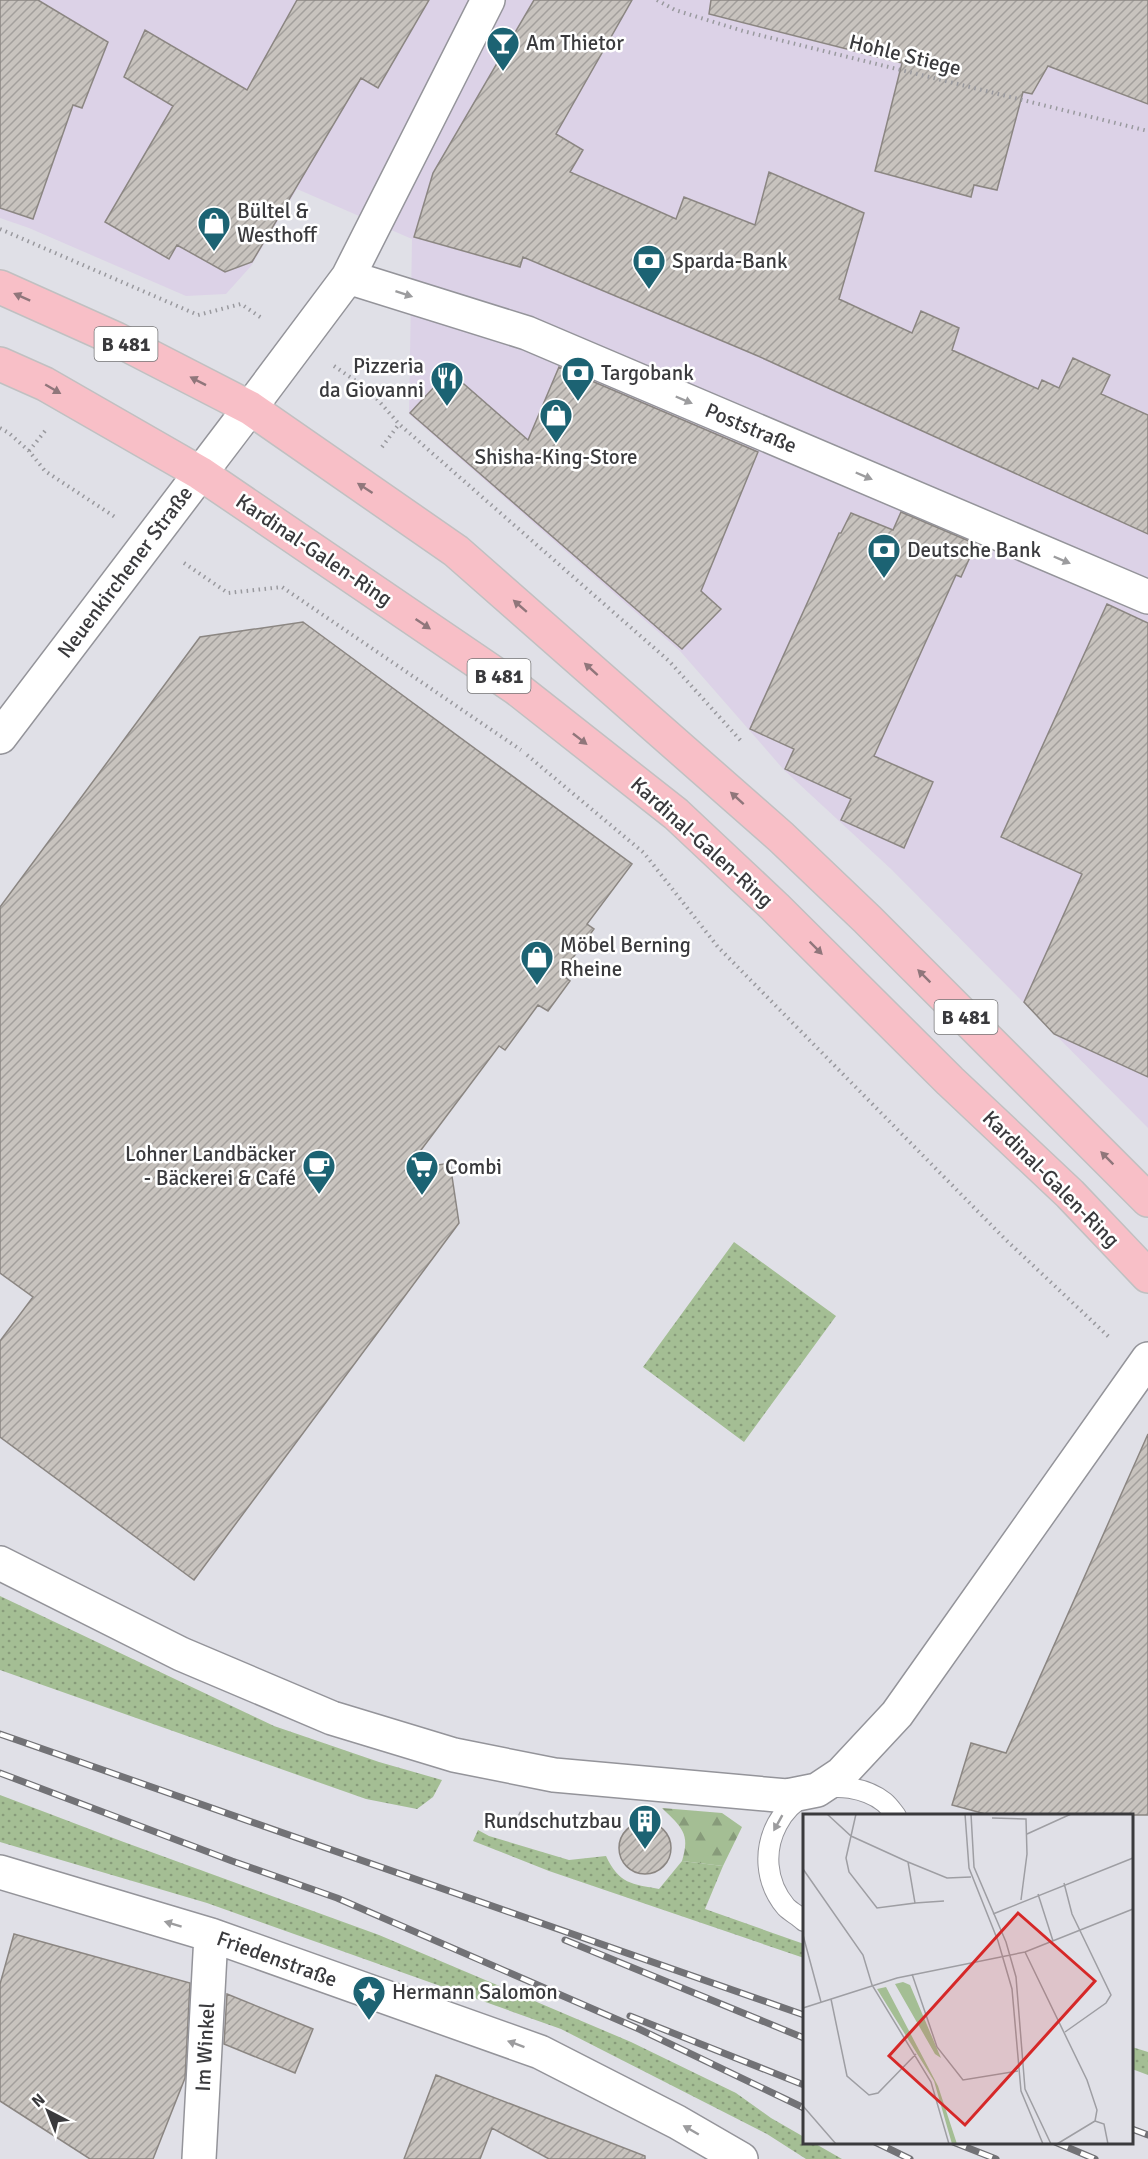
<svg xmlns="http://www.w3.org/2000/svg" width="1148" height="2159" font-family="Signika,sans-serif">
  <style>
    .commercial { fill: #dcd2e7 }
    .green { fill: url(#green-dots) }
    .forest { fill: url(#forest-firs) }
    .building { fill: url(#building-hatch); stroke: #8b8682; stroke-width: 1.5 }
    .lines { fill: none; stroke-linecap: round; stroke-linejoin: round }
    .service-casing { stroke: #94949a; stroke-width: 22 }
    .minor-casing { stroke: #94949a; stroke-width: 36 }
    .tertiary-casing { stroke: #94949a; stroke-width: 36 }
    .primary-casing { stroke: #c0c0c1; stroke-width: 36 }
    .path { stroke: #99999e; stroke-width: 4; stroke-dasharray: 1.5 4.5; stroke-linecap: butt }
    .service { stroke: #fff; stroke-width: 20 }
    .minor { stroke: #fff; stroke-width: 33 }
    .tertiary { stroke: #fff; stroke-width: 33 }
    .primary { stroke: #f8bfc7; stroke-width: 33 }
    .rail-casing { stroke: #727276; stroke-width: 7 }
    .rail { stroke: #fff; stroke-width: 4.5; stroke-dasharray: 14; stroke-linecap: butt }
    .oneway { fill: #9c9c9e }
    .oneway2 { fill: #90767b }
    .labels { text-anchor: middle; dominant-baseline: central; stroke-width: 5; stroke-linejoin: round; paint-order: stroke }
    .shield { fill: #fff; stroke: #757577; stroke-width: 1.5 }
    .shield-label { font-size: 20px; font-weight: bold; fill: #3a3a3d }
    .poi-label { font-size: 21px; fill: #3a3a3d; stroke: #fff; text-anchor: start }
    .street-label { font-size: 21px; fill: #3a3a3d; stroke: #fff }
    .inset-road { fill: none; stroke: #9e9ea3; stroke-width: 1.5 }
    .view { fill: #d62828; fill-opacity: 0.15; stroke: #d62828; stroke-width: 3 }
    .inset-edge { fill: none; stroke: #3a3a3d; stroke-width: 3 }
  </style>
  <defs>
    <pattern id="green-dots" width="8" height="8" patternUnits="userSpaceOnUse" patternTransform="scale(1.5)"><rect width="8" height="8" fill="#a4be94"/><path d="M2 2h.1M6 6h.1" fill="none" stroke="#879b7a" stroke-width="1.8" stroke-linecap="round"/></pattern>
    <pattern id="forest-firs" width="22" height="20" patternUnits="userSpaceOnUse" patternTransform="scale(1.5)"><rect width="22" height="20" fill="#a4be94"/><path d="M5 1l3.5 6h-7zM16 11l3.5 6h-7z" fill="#879b7a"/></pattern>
    <pattern id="building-hatch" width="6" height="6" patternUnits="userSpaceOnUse" patternTransform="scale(1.5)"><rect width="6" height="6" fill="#c8c3be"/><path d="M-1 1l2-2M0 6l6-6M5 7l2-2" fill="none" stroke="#a39f9c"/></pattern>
  </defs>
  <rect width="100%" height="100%" fill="#e0e0e7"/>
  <path class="commercial" d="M 0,0 L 1148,0 L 1148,1128 L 892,870 L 784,770 L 680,651 L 409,414 L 412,239 L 297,189 L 251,266 L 226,294 L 186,296 L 29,228 L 0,218 Z"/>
  <path class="green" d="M 734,1242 L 836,1316 L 744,1442 L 643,1367 Z
    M 0,1596 L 274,1726 L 379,1762 L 442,1780 L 433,1797 L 417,1809 L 366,1799 L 0,1670 Z
    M 0,1795 L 121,1841 L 379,1935 L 631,2042 L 736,2093 L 771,2118 L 804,2137 L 804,2142 L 814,2143 L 842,2159 L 806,2159 L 767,2134 L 561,2029 L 207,1903 L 0,1842 Z
    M 478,1830 L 489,1836 L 569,1860 L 606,1856 C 619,1884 632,1884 659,1889 L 682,1861 L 723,1866 L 705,1909 L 804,1944 L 804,1958 L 549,1871 L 473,1841 Z
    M 1132,2047 L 1148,2052 L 1148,2075 L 1132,2069 Z"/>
  <path class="forest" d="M 662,1808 L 722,1813 L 742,1827 L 723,1866 L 682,1861 C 691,1833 681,1827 662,1808 Z"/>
  <path class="building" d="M 0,0 L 38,0 L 108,42 L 82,108 L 73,105 L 33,219 L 0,208 Z
    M 297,0 L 429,0 L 378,88 L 361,78 L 252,262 L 225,272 L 177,245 L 169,259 L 105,222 L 173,106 L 124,77 L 145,30 L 247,90 Z
    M 534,0 L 632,0 L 556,134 L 583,150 L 570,172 L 676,219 L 684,197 L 755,225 L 769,172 L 864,213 L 839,299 L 912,333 L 921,311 L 959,328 L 952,350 L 1038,389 L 1042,380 L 1059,388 L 1073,358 L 1110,375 L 1101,394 L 1148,415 L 1148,534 L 758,356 L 523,257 L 520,267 L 414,237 L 433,173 Z
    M 711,0 L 1148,0 L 1148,104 L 1048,66 L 1032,94 L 1023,92 L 997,190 L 974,185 L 971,197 L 875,171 L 902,63 L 709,14 Z
    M 559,367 L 758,452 L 701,591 L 721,609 L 682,649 L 410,413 L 449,371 L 528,440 Z
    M 901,512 L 976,544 L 961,577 L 956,575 L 874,756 L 933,782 L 904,848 L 841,820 L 851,799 L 785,769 L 794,749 L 750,729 L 839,533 L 841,533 L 851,513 L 893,530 Z
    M 1107,604 L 1148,623 L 1148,1077 L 1054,1034 L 1024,1002 L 1082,874 L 1001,837 Z
    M 303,622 L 632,864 L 587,924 L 594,929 L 561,974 L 570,981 L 548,1011 L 538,1005 L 505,1050 L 499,1046 L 406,1170 L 450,1163 L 459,1223 L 194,1580 L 0,1437 L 0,1341 L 33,1297 L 0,1273 L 0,907 L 200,637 Z
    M 1148,1434 L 1148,1815 L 989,1815 L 952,1805 L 971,1743 L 1006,1753 Z
    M619 1848a26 26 0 1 1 52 0a26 26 0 1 1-52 0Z
    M 14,1934 L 190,1983 L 185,2078 L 153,2159 L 90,2159 L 0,2101 L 0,1984 Z
    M 227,1994 L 313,2029 L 295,2073 L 224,2044 Z
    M 436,2075 L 645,2156 L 645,2159 L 549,2159 L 492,2128 L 480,2159 L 404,2159 Z"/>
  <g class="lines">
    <defs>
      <path id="service" d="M 804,1921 C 799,1916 791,1912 786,1907 C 743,1856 784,1777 850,1788 C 862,1790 874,1794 884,1802 C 889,1806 892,1811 896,1816"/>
      <path id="minor" d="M 348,277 L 527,333 L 1148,597
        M 250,408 L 348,277 L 488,0
        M 0,1563 L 181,1654 L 332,1718 L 454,1755 L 554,1775 L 787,1796 L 817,1790 L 841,1774 L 897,1714 L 1148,1359
        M 0,1872 L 211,1935 L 540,2052 L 677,2122 L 741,2159
        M 199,2159 L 211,1935"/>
      <path id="tertiary" d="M 0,737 L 250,408"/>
      <path id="primary" d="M 0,287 L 116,339 L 250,408 L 456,551 L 781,837 L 867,919 L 1148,1200
        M 0,364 L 45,384 L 200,473 L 516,688 L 676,814 L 775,907 L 950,1081 L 1070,1194 L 1148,1276"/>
    </defs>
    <use href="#service" class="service-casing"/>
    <use href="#minor" class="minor-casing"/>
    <use href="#tertiary" class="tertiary-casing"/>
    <use href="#primary" class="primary-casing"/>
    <path class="path" d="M 657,0 L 675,10 L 743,31 L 1148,131
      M 0,229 L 198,315 L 241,304 L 263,319
      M 334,366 L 369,390 L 399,424 L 669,661 L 742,742
      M 0,428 L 9,433 L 29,451 L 45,471 L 115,517
      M 382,447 L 399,424
      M 29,451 L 45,431
      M 184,563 L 228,593 L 282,587 L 521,750
      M 527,755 L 644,853 L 718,947 L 1005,1239 L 1110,1338
      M 519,1813 L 540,1825 L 559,1821 L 560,1819"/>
    <use href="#service" class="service"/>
    <use href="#minor" class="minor"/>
    <use href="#tertiary" class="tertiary"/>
    <use href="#primary" class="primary"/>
    <defs>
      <path id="rail" d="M 0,1734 L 804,2015
        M 0,1773 L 232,1861 L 337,1898 L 639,2029 L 804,2108
        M 565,1940 L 804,2038
        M 630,2016 L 804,2085
        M 1132,2129 L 1148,2135
        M 875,2142 L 910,2159
        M 953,2142 L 996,2159
        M 1055,2142 L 1095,2159"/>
    </defs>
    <use href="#rail" class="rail-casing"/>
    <use href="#rail" class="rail"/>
  </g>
  <defs><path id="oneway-solid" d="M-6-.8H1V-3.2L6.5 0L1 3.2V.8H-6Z" transform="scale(1.5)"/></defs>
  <g class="oneway">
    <use href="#oneway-solid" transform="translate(404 294) rotate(18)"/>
    <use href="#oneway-solid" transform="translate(684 400) rotate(23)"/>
    <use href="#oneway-solid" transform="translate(864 476) rotate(23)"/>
    <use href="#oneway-solid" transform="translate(1062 560) rotate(23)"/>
    <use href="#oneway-solid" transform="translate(778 1823) rotate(119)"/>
    <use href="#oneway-solid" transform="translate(173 1924) rotate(-163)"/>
    <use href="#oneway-solid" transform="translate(516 2044) rotate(-160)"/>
    <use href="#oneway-solid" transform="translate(691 2130) rotate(-150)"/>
  </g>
  <g class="oneway2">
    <use href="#oneway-solid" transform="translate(22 297) rotate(-156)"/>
    <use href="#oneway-solid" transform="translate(198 381) rotate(-153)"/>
    <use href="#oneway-solid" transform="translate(53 389) rotate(30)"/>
    <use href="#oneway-solid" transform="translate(365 488) rotate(-147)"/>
    <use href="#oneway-solid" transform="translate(520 606) rotate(-139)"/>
    <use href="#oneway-solid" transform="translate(423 624) rotate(34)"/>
    <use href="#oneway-solid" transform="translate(591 669) rotate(-138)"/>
    <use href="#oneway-solid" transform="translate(580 739) rotate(38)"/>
    <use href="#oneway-solid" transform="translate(737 798) rotate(-138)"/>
    <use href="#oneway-solid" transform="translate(816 948) rotate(45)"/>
    <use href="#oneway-solid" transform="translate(924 976) rotate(-135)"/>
    <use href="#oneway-solid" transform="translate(1107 1158) rotate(-135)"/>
  </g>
  <defs>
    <symbol id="bar-pin" viewBox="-11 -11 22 30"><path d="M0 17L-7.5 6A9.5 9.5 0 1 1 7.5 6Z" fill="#1c6373" stroke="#fff"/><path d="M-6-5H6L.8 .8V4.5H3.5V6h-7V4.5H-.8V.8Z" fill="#fff"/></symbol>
    <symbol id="shop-pin" viewBox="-11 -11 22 30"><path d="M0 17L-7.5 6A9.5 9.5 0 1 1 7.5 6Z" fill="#1c6373" stroke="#fff"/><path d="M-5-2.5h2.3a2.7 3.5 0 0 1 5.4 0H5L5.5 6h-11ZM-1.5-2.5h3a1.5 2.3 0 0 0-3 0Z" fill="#fff"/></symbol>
    <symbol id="bank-pin" viewBox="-11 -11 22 30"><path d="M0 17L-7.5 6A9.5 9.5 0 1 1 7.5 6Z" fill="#1c6373" stroke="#fff"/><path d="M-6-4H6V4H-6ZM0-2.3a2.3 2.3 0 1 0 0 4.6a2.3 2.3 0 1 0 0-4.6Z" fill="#fff"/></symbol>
    <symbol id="restaurant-pin" viewBox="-11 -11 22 30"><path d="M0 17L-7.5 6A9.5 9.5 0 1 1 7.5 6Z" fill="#1c6373" stroke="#fff"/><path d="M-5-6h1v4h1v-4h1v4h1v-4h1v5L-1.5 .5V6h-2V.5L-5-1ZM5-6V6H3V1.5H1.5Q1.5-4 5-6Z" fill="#fff"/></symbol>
    <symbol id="cafe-pin" viewBox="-11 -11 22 30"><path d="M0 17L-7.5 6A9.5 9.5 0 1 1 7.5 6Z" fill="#1c6373" stroke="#fff"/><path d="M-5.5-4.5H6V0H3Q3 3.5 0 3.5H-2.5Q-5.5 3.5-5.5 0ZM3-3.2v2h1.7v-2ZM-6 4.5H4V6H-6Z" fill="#fff"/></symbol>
    <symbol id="supermarket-pin" viewBox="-11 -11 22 30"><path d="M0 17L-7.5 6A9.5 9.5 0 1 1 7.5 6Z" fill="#1c6373" stroke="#fff"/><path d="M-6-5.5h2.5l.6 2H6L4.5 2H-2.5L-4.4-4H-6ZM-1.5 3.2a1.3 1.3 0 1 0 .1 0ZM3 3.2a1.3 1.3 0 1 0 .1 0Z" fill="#fff"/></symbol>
    <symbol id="building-pin" viewBox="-11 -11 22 30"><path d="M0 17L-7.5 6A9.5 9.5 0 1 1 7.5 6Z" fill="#1c6373" stroke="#fff"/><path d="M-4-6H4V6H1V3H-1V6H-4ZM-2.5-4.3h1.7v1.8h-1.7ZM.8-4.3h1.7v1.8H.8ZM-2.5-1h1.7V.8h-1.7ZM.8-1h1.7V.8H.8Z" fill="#fff"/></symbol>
    <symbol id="sight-pin" viewBox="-11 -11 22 30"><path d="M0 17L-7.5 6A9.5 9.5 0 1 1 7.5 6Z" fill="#1c6373" stroke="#fff"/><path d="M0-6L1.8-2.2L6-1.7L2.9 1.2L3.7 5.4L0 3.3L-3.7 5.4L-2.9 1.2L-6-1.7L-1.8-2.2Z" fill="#fff"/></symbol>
  </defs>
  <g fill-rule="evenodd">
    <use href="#bar-pin" x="484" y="24" width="38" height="52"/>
    <use href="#shop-pin" x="195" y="204" width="38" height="52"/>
    <use href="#bank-pin" x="630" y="242" width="38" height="52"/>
    <use href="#bank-pin" x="559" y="354" width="38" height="52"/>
    <use href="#restaurant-pin" x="428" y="359" width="38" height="52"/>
    <use href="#shop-pin" x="537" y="396" width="38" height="52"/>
    <use href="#bank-pin" x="865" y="531" width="38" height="52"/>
    <use href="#shop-pin" x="518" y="938" width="38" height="52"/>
    <use href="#cafe-pin" x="300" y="1147" width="38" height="52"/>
    <use href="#supermarket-pin" x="403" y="1148" width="38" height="52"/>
    <use href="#building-pin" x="626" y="1802" width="38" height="52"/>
    <use href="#sight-pin" x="350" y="1973" width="38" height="52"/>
  </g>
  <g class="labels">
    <g class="shield">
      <rect x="94.5" y="327" width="63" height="34" rx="4.5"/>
      <rect x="467.5" y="659" width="63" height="34" rx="4.5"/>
      <rect x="934.5" y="1000" width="63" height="34" rx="4.5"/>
    </g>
    <g class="shield-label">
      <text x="126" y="344">B 481</text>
      <text x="499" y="676">B 481</text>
      <text x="966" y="1017">B 481</text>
    </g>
    <g class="poi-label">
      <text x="526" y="43">Am Thietor</text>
      <text x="237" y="211">Bültel &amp;<tspan x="237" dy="24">Westhoff</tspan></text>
      <text x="672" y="261">Sparda-Bank</text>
      <text x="424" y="366" text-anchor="end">Pizzeria<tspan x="424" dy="24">da Giovanni</tspan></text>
      <text x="601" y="373">Targobank</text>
      <text x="556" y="457" text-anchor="middle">Shisha-King-Store</text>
      <text x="907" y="550">Deutsche Bank</text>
      <text x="560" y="945">Möbel Berning<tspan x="560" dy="24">Rheine</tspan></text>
      <text x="296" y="1154" text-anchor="end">Lohner Landbäcker<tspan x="296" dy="24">- Bäckerei &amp; Café</tspan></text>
      <text x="445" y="1167">Combi</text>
      <text x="622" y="1821" text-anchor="end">Rundschutzbau</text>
      <text x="392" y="1992">Hermann Salomon</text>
    </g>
    <g class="street-label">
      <text transform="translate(905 55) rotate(14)">Hohle Stiege</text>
      <text transform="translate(751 428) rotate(23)">Poststraße</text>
      <text transform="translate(314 550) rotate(34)">Kardinal-Galen-Ring</text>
      <text transform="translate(125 572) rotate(-53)">Neuenkirchener Straße</text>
      <text transform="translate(702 842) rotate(42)">Kardinal-Galen-Ring</text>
      <text transform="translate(1051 1179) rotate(45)">Kardinal-Galen-Ring</text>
      <text transform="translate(277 1959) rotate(20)">Friedenstraße</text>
      <text transform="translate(205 2047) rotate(-87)">Im Winkel</text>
    </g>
  </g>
  <g transform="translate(803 1814)">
    <rect width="330" height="330" fill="#e0e0e7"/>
    <path d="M 100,168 L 107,171 L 138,244 L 132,240 L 92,170 ZM 83,173 L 135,272 L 154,330 L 149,330 L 131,267 L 74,175 Z" fill="#a4be94"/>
    <path class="inset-road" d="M 24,0 L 48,22 L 105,48 L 144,64 L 168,63M 53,0 L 43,44 L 46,58 L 74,94 L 112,89 L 105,48M 162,0 L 166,54 L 195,127 L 209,175 L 218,277 L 240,330M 168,0 L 171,53 L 203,128 L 213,163 L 222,275 L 248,330M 189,4 L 223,5 L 224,40 L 218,86M 224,20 L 268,0M 0,55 L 60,141 L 69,171 L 128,268 L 146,330M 261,69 L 269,100 L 308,181 L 303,189 L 262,218M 235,80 L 250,127M 112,89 L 141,87M 190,100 L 330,44M 0,121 L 18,188M 222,138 L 284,266 L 294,296 L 292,307M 109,160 L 134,233 L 160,266 L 215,257M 28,185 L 44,262 L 66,281 L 75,279 L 113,240M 0,194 L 94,164 L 222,138 L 330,95M 0,292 L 33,330M 292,307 L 301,310 L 305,330M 254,330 L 292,307"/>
    <path class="view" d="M 215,99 L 292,167 L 162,311 L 86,242 Z"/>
    <rect width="330" height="330" class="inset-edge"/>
  </g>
  <g transform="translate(48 2111) rotate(318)" stroke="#ffffff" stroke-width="4.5" paint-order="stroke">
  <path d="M0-4.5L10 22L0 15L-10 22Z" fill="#3a3a3d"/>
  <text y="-9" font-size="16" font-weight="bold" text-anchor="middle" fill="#3a3a3d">N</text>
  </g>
</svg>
